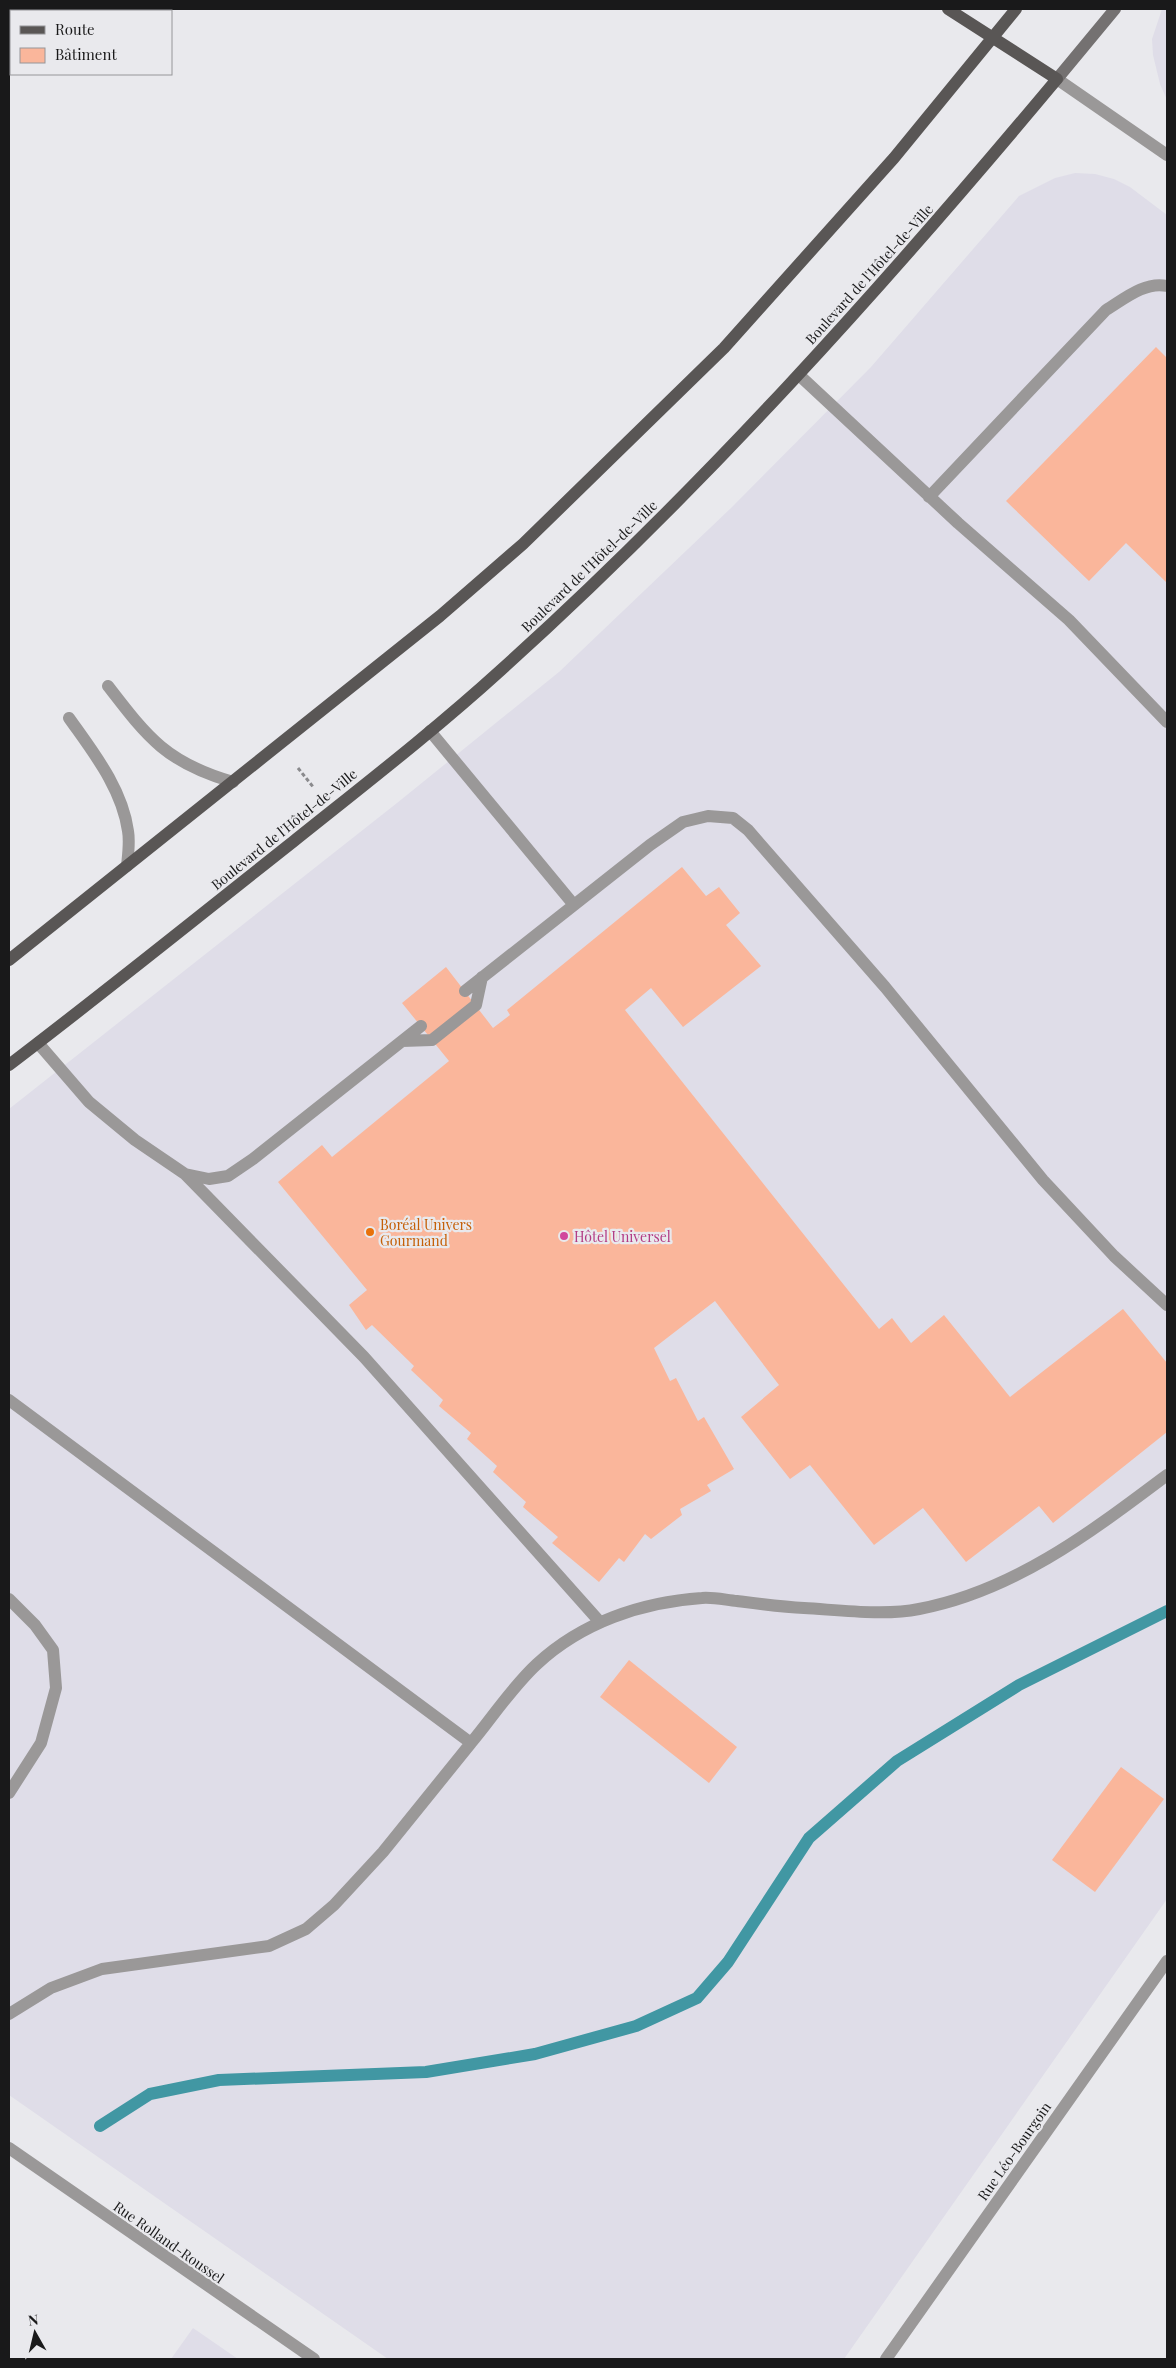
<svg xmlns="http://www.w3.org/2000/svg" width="1176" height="2368" font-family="'Playfair Display',serif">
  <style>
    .built { fill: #dfdde8 }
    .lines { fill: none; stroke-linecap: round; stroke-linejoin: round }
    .stream { stroke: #4197a3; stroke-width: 12 }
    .building { fill: #fab69b }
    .path { stroke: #8a8a8d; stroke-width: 3; stroke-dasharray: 4 2.5; stroke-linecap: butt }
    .service { stroke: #9a9898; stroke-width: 12 }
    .minor { stroke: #9a9898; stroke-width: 12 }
    .secondary { stroke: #747171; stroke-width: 12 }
    .primary { stroke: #595655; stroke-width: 12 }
    .food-dot { fill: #e8710a; stroke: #e9e9ed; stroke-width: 2 }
    .hotel-dot { fill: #d1479c; stroke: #e9e9ed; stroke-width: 2 }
    .labels { text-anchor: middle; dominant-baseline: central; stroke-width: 4.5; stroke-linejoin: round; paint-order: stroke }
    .street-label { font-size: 14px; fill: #19191a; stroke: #e9e9ed }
    .food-label { font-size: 14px; fill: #c56008; stroke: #e9e9ed; text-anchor: start }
    .hotel-label { font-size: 14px; fill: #b23c85; stroke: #e9e9ed; text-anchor: start }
  </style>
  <rect width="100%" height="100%" fill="#e9e9ed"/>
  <path class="built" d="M 1162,9 L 1167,9 L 1167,100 L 1160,84 L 1153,55 L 1152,39 Z
    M 1075,173 L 1095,174 L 1114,179 L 1130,187 L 1167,215 L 1167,1899 L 844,2359 L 388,2359 L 9,2095 L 9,1109 L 397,803 L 559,672 L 731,508 L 871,367 L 1019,196 L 1055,178 Z
    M 193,2328 L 238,2359 L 171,2359 Z"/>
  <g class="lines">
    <path class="stream" d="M 100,2126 L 150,2094 L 219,2080 L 426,2072 L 535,2054 L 636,2026 L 697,1998 L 728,1962 L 809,1838 L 897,1761 L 1019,1685 L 1167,1611"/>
  </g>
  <path class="building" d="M 1156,347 L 1167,358 L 1167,583 L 1126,543 L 1089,581 L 1006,501 Z
    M 682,867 L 706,896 L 719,887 L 740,913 L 726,925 L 761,966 L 683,1027 L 651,988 L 625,1010 L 879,1329 L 892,1318 L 911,1343 L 944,1315 L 1010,1397 L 1123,1309 L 1167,1363 L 1167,1432 L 1053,1523 L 1039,1506 L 966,1562 L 923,1508 L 874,1545 L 810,1465 L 790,1479 L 741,1417 L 779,1385 L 715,1301 L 654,1348 L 670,1381 L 676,1378 L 698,1421 L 704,1417 L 734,1469 L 707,1485 L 711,1491 L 680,1509 L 682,1515 L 651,1539 L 645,1534 L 624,1562 L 619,1558 L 599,1582 L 552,1543 L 558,1537 L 523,1507 L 526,1502 L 493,1472 L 497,1466 L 467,1439 L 471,1433 L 439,1406 L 443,1400 L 411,1370 L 414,1366 L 372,1325 L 366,1330 L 349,1305 L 367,1290 L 278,1182 L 322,1145 L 332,1157 L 449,1061 L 402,1003 L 446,967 L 493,1028 L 510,1015 L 507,1010 Z
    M 629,1660 L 737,1747 L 709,1783 L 600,1697 Z
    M 1121,1767 L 1164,1799 L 1095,1892 L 1052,1860 Z"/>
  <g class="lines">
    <path class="path" d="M 298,768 L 314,788"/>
    <path class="service" d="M 799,375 L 958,523 L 1069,620 L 1167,722
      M 929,497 L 1106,310 C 1124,299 1145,281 1167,286
      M 430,731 L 574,905
      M 465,991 L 650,845 L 683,822 L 708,816 L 733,818 L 748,830 L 885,987 L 1043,1180 L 1114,1256 L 1167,1305
      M 402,1041 L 432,1040 L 476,1005 L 482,977
      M 38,1043 L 89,1102 L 135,1140 L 185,1174 L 209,1179 L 228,1176 L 253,1159 L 421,1026
      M 185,1174 L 364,1357 L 599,1621
      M 9,1400 L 471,1743 C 492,1718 512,1687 537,1664 C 581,1623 641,1602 702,1598 C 713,1597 726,1600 737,1601 C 760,1604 782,1607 804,1608 C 839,1610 885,1616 919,1609 C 1014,1591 1091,1532 1167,1475
      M 9,1599 L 35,1625 L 53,1650 L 56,1688 L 41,1743 L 9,1793
      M 9,2014 L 51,1988 L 102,1969 L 269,1946 L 306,1929 L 334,1905 L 383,1852 L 471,1743"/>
    <path class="minor" d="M 1057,79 L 1167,155
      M 108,686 C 148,738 167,763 233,782
      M 69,718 C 93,752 122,788 128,831 C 130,842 128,855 127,866
      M 9,2148 L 314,2359
      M 886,2359 L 1167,1961"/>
    <path class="secondary" d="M 1057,79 L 1115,9"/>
    <path class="primary" d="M 9,960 L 440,616 L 523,544 L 724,348 L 894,158 L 1016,9
      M 9,1065 C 105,992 199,916 294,841 C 364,785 435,730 501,670 C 702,489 884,286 1057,79 L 948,9"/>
  </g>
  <circle class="food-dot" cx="370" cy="1232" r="5"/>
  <circle class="hotel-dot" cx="564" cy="1236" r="5"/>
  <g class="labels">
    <g class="street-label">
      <text transform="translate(869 274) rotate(-48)">Boulevard de l'Hôtel-de-Ville</text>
      <text transform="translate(589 566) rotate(-44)">Boulevard de l'Hôtel-de-Ville</text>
      <text transform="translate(284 829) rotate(-39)">Boulevard de l'Hôtel-de-Ville</text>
      <text transform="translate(1014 2151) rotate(-55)">Rue Léo-Bourgoin</text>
      <text transform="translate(169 2242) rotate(35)">Rue Rolland-Roussel</text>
    </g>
    <g class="food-label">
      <text x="380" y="1224">Boréal Univers<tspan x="380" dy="16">Gourmand</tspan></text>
    </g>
    <g class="hotel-label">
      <text x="574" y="1236">Hôtel Universel</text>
    </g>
  </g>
  <rect width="1176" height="2368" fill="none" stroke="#19191a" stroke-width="20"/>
  <rect x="10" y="10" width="162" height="65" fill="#e9e9ed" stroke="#969699"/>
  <rect x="20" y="26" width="25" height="8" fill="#595655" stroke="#969699"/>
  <text x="55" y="35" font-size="15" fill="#19191a">Route</text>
  <rect x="20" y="48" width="25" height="15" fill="#fab69b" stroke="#969699"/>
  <text x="55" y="60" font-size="15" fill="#19191a">Bâtiment</text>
  <g transform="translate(35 2333) rotate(352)" stroke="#e9e9ed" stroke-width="4" paint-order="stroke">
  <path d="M0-4L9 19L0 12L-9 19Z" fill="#19191a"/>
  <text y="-8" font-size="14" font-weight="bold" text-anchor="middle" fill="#19191a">N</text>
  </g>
</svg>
